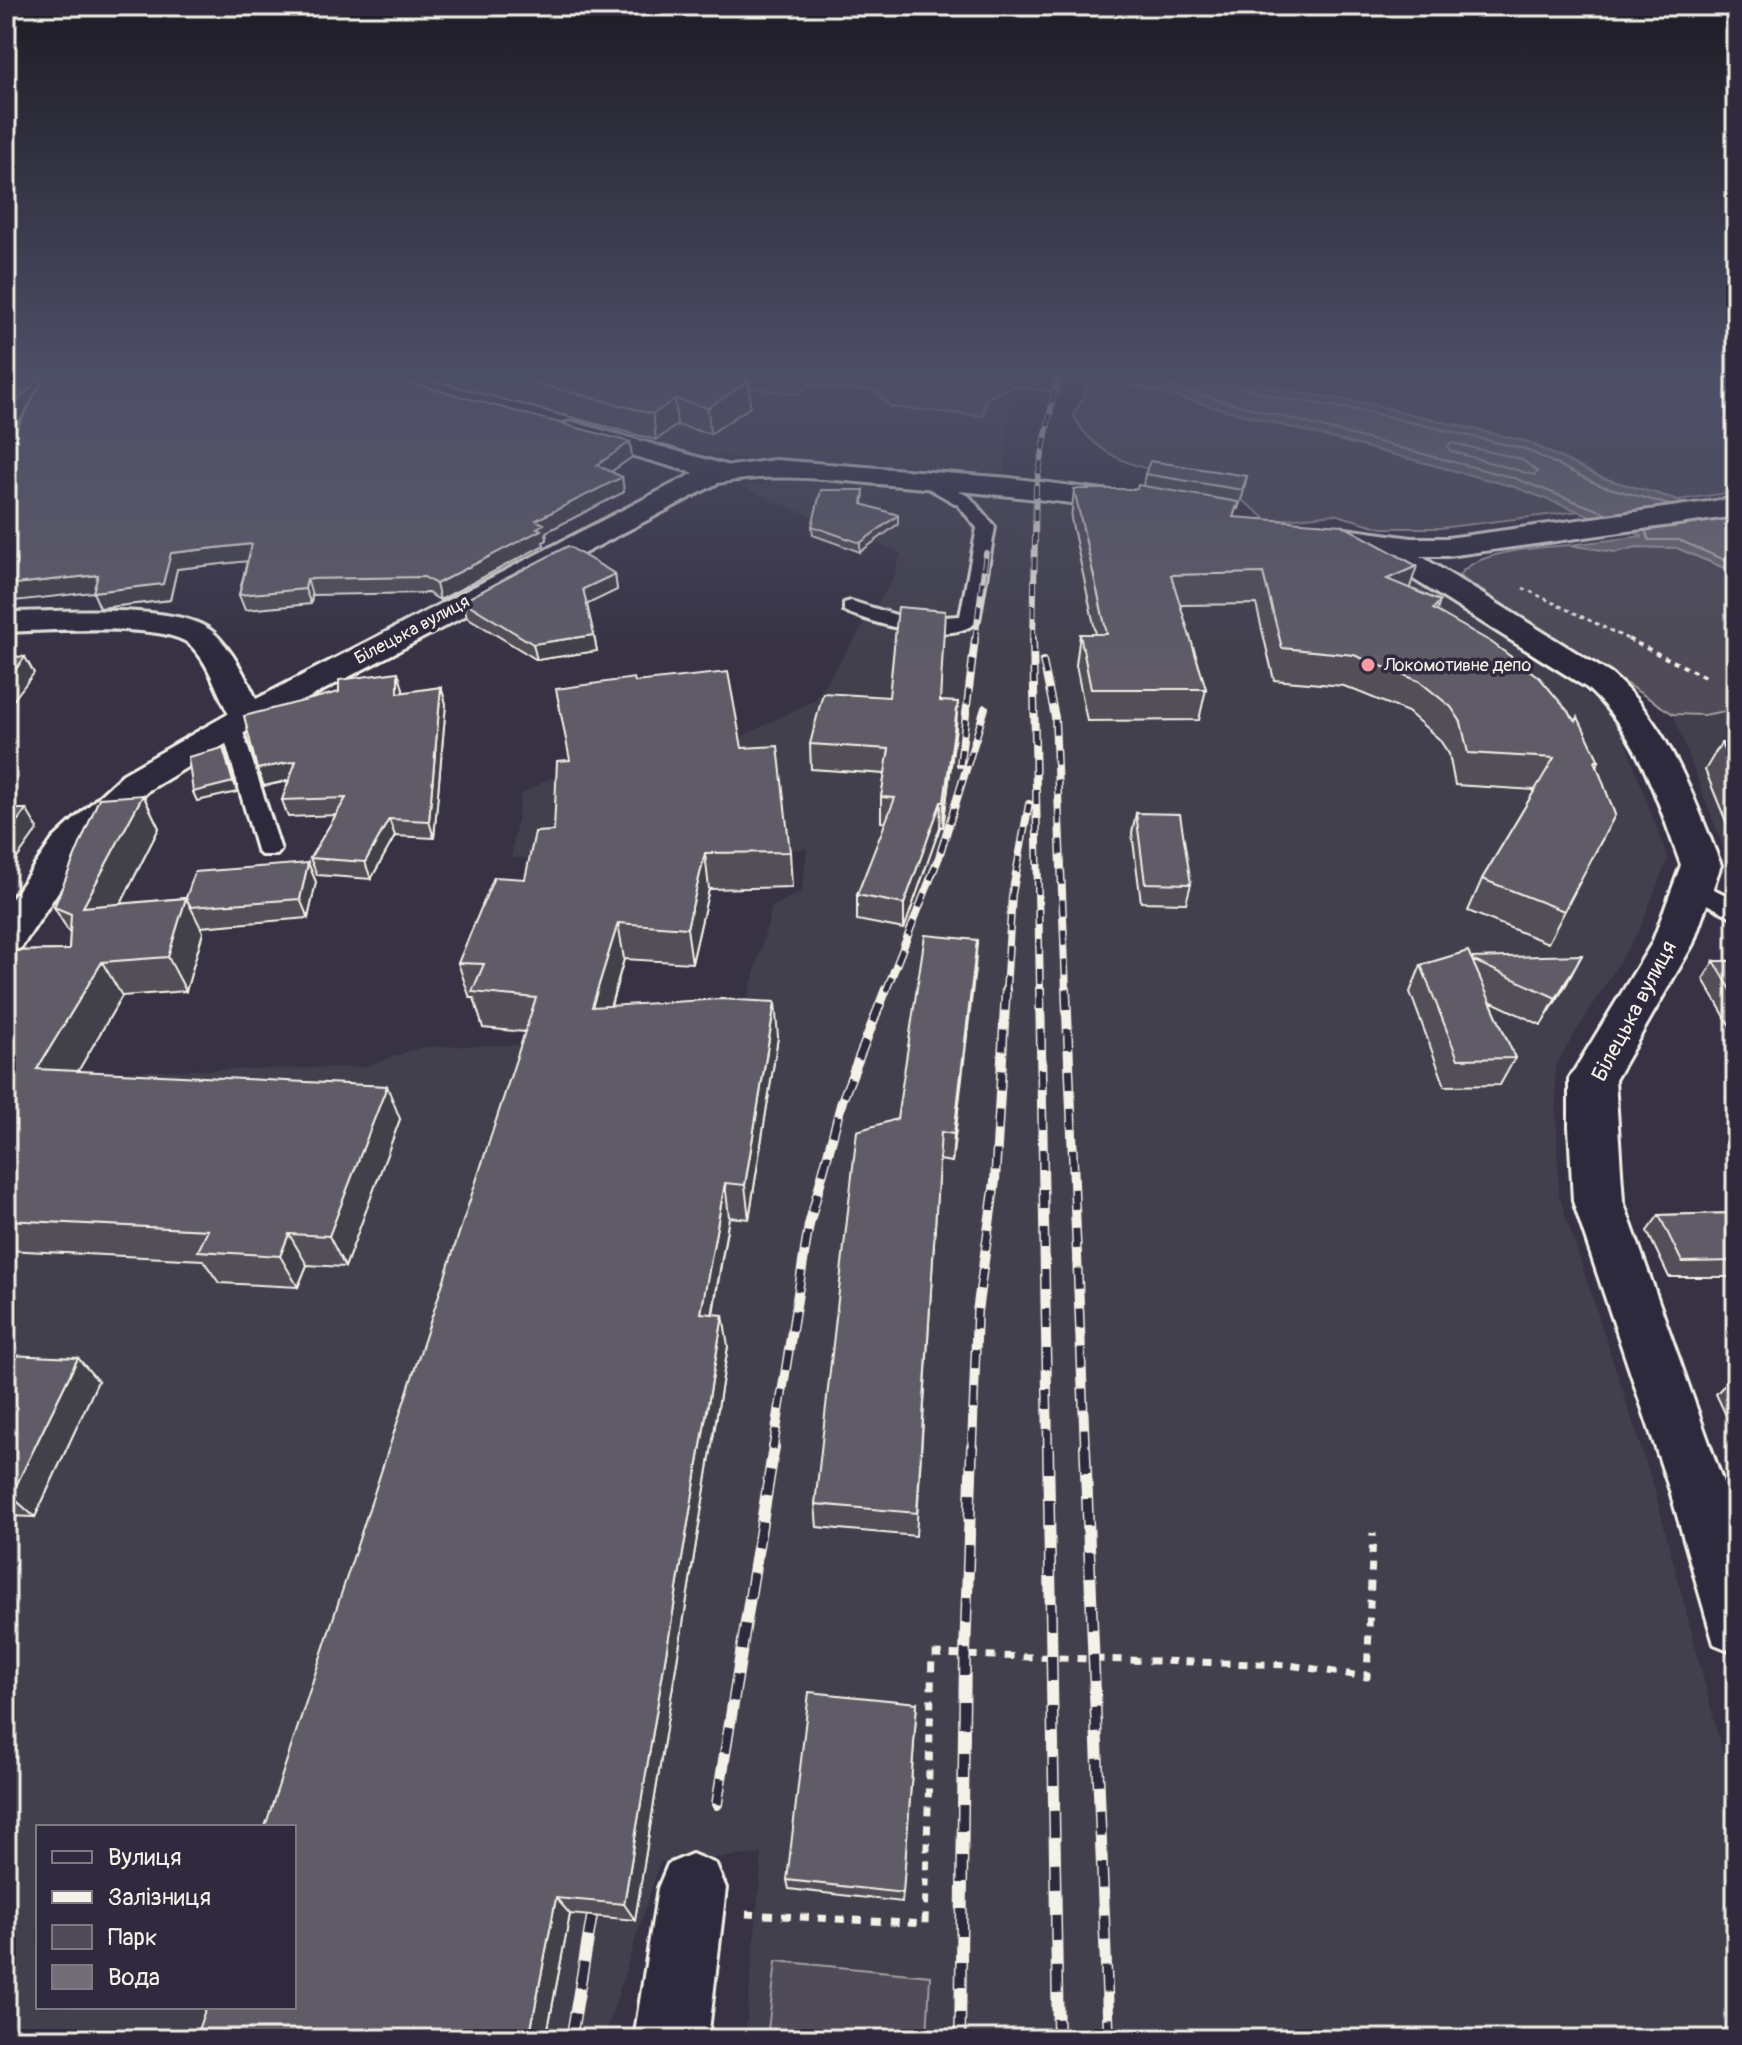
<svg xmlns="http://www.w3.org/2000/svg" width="1742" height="2045" font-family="Pangolin,sans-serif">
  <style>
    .built { fill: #433f4e; fill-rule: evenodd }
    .green { fill: #504b59; stroke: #a29ea0; stroke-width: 2 }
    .water { fill: #726e77; stroke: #a6a2a4; stroke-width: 2 }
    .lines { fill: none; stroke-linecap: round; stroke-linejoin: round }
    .shore { stroke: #c0bdbb; stroke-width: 2 }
    .service-casing { stroke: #f4f1e8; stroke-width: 6 }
    .minor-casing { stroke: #f4f1e8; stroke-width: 6 }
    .tertiary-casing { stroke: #f4f1e8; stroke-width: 6 }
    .path-far2 { stroke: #f4f1e8; stroke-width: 3; stroke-dasharray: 4 4; stroke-linecap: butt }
    .path-far1 { stroke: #f4f1e8; stroke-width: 4; stroke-dasharray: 5 5; stroke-linecap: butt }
    .path { stroke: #f4f1e8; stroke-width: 7; stroke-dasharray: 9 9; stroke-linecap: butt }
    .service { fill: #2f2a3d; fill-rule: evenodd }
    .minor { fill: #2f2a3d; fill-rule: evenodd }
    .tertiary { fill: #2f2a3d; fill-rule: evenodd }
    .rail-far3-casing { stroke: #f4f1e8; stroke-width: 6 }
    .rail-far2-casing { stroke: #f4f1e8; stroke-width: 8 }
    .rail-far1-casing { stroke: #f4f1e8; stroke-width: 10 }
    .rail-casing { stroke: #f4f1e8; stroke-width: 12 }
    .rail-far3 { stroke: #2f2a3d; stroke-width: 4; stroke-dasharray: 12; stroke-linecap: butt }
    .rail-far2 { stroke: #2f2a3d; stroke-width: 5; stroke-dasharray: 15; stroke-linecap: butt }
    .rail-far1 { stroke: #2f2a3d; stroke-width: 7; stroke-dasharray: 20; stroke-linecap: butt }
    .rail { stroke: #2f2a3d; stroke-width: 9; stroke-dasharray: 26; stroke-linecap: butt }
    .wall { fill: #524f59; stroke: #f4f1e8; stroke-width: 2 }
    .shaded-wall { fill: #424048; stroke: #f4f1e8; stroke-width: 2 }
    .building { fill: #5f5c67; stroke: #f4f1e8; stroke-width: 2 }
    .poi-dot { fill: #ff9aa2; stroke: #2f2a3d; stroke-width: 3 }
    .labels { text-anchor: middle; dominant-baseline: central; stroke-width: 7; stroke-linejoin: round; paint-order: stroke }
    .far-street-label { font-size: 18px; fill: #f4f1e8; stroke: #2f2a3d }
    .far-poi-label { font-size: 18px; fill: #f4f1e8; stroke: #2f2a3d; text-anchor: start }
    .street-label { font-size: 22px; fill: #f4f1e8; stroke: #2f2a3d }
  </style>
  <rect width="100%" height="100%" fill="#373244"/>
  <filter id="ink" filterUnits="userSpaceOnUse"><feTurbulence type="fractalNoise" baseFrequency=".0125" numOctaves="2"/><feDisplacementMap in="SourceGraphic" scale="16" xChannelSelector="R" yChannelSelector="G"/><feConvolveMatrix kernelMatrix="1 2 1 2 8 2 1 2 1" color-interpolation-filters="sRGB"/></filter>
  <g filter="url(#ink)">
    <path class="built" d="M 387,372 L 682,372 L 757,389 L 799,394 L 808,385 L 875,391 L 983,416 L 986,398 L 1012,386 L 1004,476 L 714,456 Z
      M 798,480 L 917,484 L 1091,505 L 1396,572 L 1457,606 L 1579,687 L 1601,706 L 1622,733 L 1668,858 L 1639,931 L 1555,1066 L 1559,1195 L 1654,1487 L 1736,1804 L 1736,2039 L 745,2039 L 762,1854 L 660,1862 L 604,2039 L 6,2039 L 6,988 L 79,1072 L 363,1067 L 421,1047 L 600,1043 L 743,1014 L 772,907 L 802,891 L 807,849 L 511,858 L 521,794 L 562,772 L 725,745 L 815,700 L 892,581 L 901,553 L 739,486 ZM 38,1827 L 294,1827 L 294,2007 L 38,2007 Z
      M 1736,709 L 1736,882 L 1673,714 L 1704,715 Z"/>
    <path class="green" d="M 682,372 L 1042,372 L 1060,374 L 1059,393 L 1012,386 L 986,398 L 983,416 L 891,407 L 875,391 L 809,385 L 800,394 L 757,389 Z
      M 1224,372 L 1642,372 C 1672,384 1704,386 1736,381 L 1736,492 L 1678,500 L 1602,478 L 1528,442 L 1365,403 L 1282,390 Z
      M 1087,376 L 1105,378 L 1512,486 L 1580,511 L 1440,528 L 1382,528 L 1334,514 L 1268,521 C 1253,508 1240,497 1222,490 C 1170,468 1102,474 1073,414 L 1085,396 Z
      M 1569,545 L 1616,552 L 1637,547 L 1677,548 L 1736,573 L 1736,709 L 1704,715 L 1673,714 L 1459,576 C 1474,551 1541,547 1569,545 Z
      M 776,1961 L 930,1976 L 927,2039 L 767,2039 Z"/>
    <path class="water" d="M 1042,372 L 1223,372 L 1282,390 L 1365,403 L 1528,442 L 1602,478 L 1672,498 L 1736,524 L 1736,573 L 1677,548 L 1637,547 L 1616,552 L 1569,545 L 1643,536 L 1512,486 L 1105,378 Z"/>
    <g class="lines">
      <path class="shore" d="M 1114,372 L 1514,478 L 1608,514
        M 1152,372 L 1215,389 L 1219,385 L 1217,372
        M 1227,372 L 1232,383 L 1280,398 L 1363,411 L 1525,449 L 1599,485 L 1670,505
        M 1452,443 L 1521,459 L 1538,472 L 1534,475 L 1450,451 L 1448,446 Z
        M 1646,531 L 1649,540 L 1679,540 L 1736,565"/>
      <defs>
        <path id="service" d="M 927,475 L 970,497 L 995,527 L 979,620 C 952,648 875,624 844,611 L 844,603 L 851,601 L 909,619 L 960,616 L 977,528 L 958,505 L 921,484 L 921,476 Z
          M 231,720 L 241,726 L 281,850 L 277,855 L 261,855 L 257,850 L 221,726 Z
          M 1693,879 L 1736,900 L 1736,919 L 1685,893 L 1681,887 Z"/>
        <path id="minor" d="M 573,422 L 733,467 L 737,473 L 733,479 L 723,481 L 563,436 L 560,430 L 563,424 Z
          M 1369,533 L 1424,558 L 1611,674 C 1670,726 1692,794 1721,865 L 1693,944 L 1615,1080 L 1623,1201 L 1736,1519 L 1736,1653 L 1714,1644 L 1670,1491 L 1573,1201 L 1569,1127 L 1569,1079 L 1652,943 L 1681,865 C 1657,800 1640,736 1587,688 L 1402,572 L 1358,548 L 1354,542 L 1358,536 Z
          M 6,612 C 51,612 181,602 213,632 C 237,654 251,689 265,717 L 259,724 L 247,728 L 235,724 C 218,700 212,664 189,644 C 163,622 43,631 6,632 Z"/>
        <path id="tertiary" d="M 775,460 L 1010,478 L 1134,494 L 1144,497 L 1149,503 L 1144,509 L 1134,512 C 1053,499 972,492 890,485 C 833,480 775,472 718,483 L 259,724 L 149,790 L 81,857 L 21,948 L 6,953 L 6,907 L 53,839 L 123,774 L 235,710 L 700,470 Z
          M 1736,498 L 1736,516 L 1448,556 L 1412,556 L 1316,543 L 1305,540 L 1301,534 L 1305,528 L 1316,525 L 1412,538 L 1448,538 Z
          M 692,1854 L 716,1864 L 726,1888 L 708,2039 L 634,2039 L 658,1888 L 668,1864 Z"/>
      </defs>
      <use href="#service" class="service-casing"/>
      <use href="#minor" class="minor-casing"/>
      <use href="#tertiary" class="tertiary-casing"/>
      <path class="path-far2" d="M 1523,588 L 1632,641"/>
      <path class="path-far1" d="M 1628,639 L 1705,677"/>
      <path class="path" d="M 746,1914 L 925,1924 L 932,1654 L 1289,1665 L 1367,1677 L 1373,1533"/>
      <use href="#service" class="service"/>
      <use href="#minor" class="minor"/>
      <use href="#tertiary" class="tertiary"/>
      <defs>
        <path id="rail-far3" d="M 975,641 L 986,553
          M 1033,641 L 1036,487 L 1058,372"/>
        <path id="rail-far2" d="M 1033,639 L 1040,991
          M 1043,661 L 1055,717 L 1066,991
          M 960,764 L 975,639
          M 886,991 L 939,857 L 985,708
          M 1006,991 L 1012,895 L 1029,804"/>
        <path id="rail-far1" d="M 1040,989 L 1048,1449
          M 1066,989 L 1085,1449
          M 773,1449 L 809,1225 L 842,1101 L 886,989
          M 972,1449 L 977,1312 L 995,1181 L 1006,989"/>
        <path id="rail" d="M 1048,1447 L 1058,2039
          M 1085,1447 L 1109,2039
          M 717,1804 L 774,1447
          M 571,2039 L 592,1916
          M 960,2039 L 965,1655 L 972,1447"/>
      </defs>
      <use href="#rail-far3" class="rail-far3-casing"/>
      <use href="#rail-far2" class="rail-far2-casing"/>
      <use href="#rail-far1" class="rail-far1-casing"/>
      <use href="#rail" class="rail-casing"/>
      <use href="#rail-far3" class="rail-far3"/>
      <use href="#rail-far2" class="rail-far2"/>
      <use href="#rail-far1" class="rail-far1"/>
      <use href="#rail" class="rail"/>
    </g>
    <path class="wall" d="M 6,372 L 630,442 L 632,457 L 611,472 L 622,477 L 624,492 L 546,532 L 547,540 L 543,542 L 544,545 L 440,600 L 428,593 L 312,595 L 311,604 L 245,610 L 239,595 L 247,561 L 177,569 L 170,600 L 100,608 L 22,417 Z
      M 401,372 L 714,372 L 749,381 L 750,407 L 710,434 L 677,425 L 656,440 Z
      M 1145,474 L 1247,476 L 1243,494 L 1238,509 L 1236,508 L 1234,517 L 1417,566 L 1409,588 L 1440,601 L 1437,611 L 1599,761 L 1597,767 L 1615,815 L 1548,943 L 1468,911 L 1482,879 L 1535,790 L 1455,785 L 1449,754 L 1439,739 L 1408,712 L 1344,686 L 1274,680 L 1256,604 L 1180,605 L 1206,689 L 1199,720 L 1087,721 L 1076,665 L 1080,634 L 1096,634 L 1071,519 L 1074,489 L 1137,489 L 1143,486 Z
      M 864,490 L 863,505 L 898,515 L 898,524 L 860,552 L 813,535 L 812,526 Z
      M 615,574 L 617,590 L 587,604 L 597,651 L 537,660 L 467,617 L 463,601 Z
      M 635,682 L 742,748 L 790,852 L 792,887 L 709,889 L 692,963 L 624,959 L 611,1006 L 778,1037 L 749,1219 L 729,1217 L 713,1314 L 728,1346 L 635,1920 L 570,1914 L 546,2039 L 525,1032 L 483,1028 L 474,998 L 470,998 L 458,963 L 525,879 L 554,831 L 570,760 Z
      M 441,687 L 446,704 L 434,838 L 395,836 L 371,879 L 317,875 L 310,858 L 336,815 L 288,817 L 282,800 L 289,781 L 264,786 L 403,689 L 403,693 Z
      M 941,701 L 956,727 L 943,827 L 940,827 L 904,929 L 857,920 L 857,895 L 886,823 L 881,822 L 881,797 L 885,774 L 811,769 L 810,744 Z
      M 1721,743 L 1736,744 L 1736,846 L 1705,770 Z
      M 143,795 L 159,828 L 121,904 L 186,898 L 308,863 L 316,882 L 308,918 L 201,927 L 203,932 L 186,991 L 122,996 L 78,1071 L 400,1119 L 345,1267 L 307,1265 L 298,1287 L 219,1283 L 203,1260 L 6,1250 L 6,951 L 69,950 L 70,934 L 54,907 Z
      M 1136,813 L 1191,884 L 1186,903 L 1141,902 L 1132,833 Z
      M 977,940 L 952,1162 L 939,1160 L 916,1536 L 817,1527 L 815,1504 L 897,1119 Z
      M 1471,958 L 1567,983 L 1541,1025 L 1490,1001 L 1515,1058 L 1500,1085 L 1445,1086 L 1410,992 L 1421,965 Z
      M 1714,961 L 1736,961 L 1736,1036 L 1703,979 Z
      M 1736,1213 L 1736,1277 L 1669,1277 L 1647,1231 L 1659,1215 Z
      M 6,1355 L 98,1381 L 35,1517 L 6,1516 Z
      M 1730,1379 L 1736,1379 L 1736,1437 L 1716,1394 Z
      M 917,1703 L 902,1902 L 789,1889 L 787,1880 Z"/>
    <path class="shaded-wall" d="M 40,377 L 47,391 L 6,435 L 6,413 Z
      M 749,381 L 750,407 L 710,434 L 708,408 Z
      M 675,399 L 677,425 L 656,440 L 653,414 Z
      M 630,442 L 632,457 L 599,480 L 597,465 Z
      M 622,477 L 624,492 L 546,532 L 547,540 L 543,542 L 544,545 L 440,600 L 436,584 L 536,520 Z
      M 898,515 L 898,524 L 860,552 L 860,543 Z
      M 252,544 L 257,560 L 177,569 L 170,600 L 100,608 L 93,592 L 6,602 L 6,585 L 98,575 L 171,553 Z
      M 1417,566 L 1407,596 L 1387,579 Z
      M 615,574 L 617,590 L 586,605 L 583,589 Z
      M 307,579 L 312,595 L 311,604 L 305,589 Z
      M 594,635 L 597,651 L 537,660 L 533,644 Z
      M 25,657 L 34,673 L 8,707 L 6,704 L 6,682 Z
      M 398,672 L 403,689 L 403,710 L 398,693 Z
      M 441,687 L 446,704 L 434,838 L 429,821 Z
      M 958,702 L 956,727 L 943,827 L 944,802 Z
      M 223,748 L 227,758 L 237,792 L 197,801 L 193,792 Z
      M 296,761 L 303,777 L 264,786 L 257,769 Z
      M 143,795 L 159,828 L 102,941 L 83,907 Z
      M 941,802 L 940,827 L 904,929 L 904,904 Z
      M 26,809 L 38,829 L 6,874 L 6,837 Z
      M 389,819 L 395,836 L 371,879 L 365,862 Z
      M 705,853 L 709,889 L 692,963 L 687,928 Z
      M 308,863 L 316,882 L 308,918 L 300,899 Z
      M 186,898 L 203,932 L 186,991 L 168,957 Z
      M 618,923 L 624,959 L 600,1042 L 592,1007 Z
      M 977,940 L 975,969 L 952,1162 L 954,1134 Z
      M 1582,955 L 1567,983 L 1541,1025 L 1556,998 Z
      M 102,962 L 122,996 L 60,1102 L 37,1069 Z
      M 775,1002 L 778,1037 L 749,1219 L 745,1185 Z
      M 387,1086 L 400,1119 L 345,1267 L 329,1236 Z
      M 725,1183 L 729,1217 L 707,1345 L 701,1313 Z
      M 289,1234 L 307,1265 L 298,1287 L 280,1256 Z
      M 723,1315 L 728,1346 L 635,1920 L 624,1904 Z
      M 78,1358 L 98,1381 L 35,1517 L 11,1496 Z
      M 556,1898 L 570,1914 L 546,2039 L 529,2039 Z"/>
    <path class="building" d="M 6,372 L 333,372 L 336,373 L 370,372 L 630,442 L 597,465 L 622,477 L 536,520 L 544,524 L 537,528 L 541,530 L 436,584 L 424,577 L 307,579 L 305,589 L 239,595 L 252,544 L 171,553 L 163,584 L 93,592 L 98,575 L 6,585 L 6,449 L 43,379 L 40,377 L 6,413 Z
      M 493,372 L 714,372 L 749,381 L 708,408 L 675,399 L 653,414 Z
      M 1150,461 L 1247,476 L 1242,490 L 1145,474 Z
      M 1138,485 L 1238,502 L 1233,517 L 1342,525 L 1417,566 L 1387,579 L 1440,601 L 1433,609 L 1491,642 L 1540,678 L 1576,721 L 1578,717 L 1599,761 L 1595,761 L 1615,815 L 1564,911 L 1482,879 L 1554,758 L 1468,753 L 1461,722 L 1451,707 L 1419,681 L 1354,655 L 1282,648 L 1263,573 L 1171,575 L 1206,689 L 1091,689 L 1080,634 L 1107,634 L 1074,489 L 1137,489 Z
      M 821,490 L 864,490 L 862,504 L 898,515 L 860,543 L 812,526 Z
      M 568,546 L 615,574 L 583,589 L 594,635 L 533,644 L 463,601 Z
      M 898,607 L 945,611 L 940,701 L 958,702 L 944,802 L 941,802 L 904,904 L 857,895 L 895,798 L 881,797 L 889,749 L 810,744 L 823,693 L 889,697 Z
      M 6,656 L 25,657 L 6,682 Z
      M 398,672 L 398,693 L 441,687 L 429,821 L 389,819 L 365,862 L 310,858 L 346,798 L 282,800 L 296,761 L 257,769 L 244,716 L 339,692 L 339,680 Z
      M 728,672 L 742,748 L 778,746 L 790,852 L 705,853 L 687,928 L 618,923 L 592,1007 L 721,999 L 775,1002 L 745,1185 L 725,1183 L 701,1313 L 723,1315 L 624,1904 L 556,1898 L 529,2039 L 195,2039 L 206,2007 L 294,2007 L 294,1827 L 265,1827 L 536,998 L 472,992 L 484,964 L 458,963 L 494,877 L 525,879 L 535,832 L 554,831 L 557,761 L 570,760 L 556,689 L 634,678 L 635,682 Z
      M 1721,743 L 1736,744 L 1736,779 Z
      M 223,748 L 233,782 L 193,792 L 188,757 Z
      M 143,795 L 83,907 L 186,898 L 168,957 L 102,962 L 37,1069 L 387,1086 L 329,1236 L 289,1234 L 280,1256 L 198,1251 L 208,1230 L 6,1220 L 6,951 L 69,950 L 71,914 L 54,907 L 99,798 Z
      M 6,809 L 26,809 L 6,837 Z
      M 1136,813 L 1180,814 L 1191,884 L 1145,883 Z
      M 308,863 L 300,899 L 191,907 L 186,898 L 195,872 Z
      M 925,935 L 977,940 L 954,1134 L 941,1132 L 917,1513 L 815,1504 L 857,1131 L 897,1119 Z
      M 1468,951 L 1471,958 L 1582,955 L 1556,998 L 1472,960 L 1515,1058 L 1458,1059 L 1421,965 Z
      M 1714,961 L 1736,961 L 1736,998 Z
      M 1736,1213 L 1736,1261 L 1682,1262 L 1659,1215 Z
      M 6,1355 L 78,1358 L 11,1496 L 6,1496 Z
      M 1730,1379 L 1736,1379 L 1736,1392 Z
      M 809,1692 L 917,1703 L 903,1893 L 787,1880 Z"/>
  </g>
  <linearGradient id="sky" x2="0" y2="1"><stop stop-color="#1e1c25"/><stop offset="0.57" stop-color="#4d4f67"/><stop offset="1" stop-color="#4d4f67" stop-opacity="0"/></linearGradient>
  <rect width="1742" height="658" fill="url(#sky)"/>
  <circle class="poi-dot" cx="1368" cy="665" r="8"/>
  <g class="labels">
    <g class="far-street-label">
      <text transform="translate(412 630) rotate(-28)">Білецька вулиця</text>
    </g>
    <g class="far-poi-label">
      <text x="1384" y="665">Локомотивне депо</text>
    </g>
    <g class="street-label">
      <text transform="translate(1634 1011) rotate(-62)">Білецька вулиця</text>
    </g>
  </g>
  <rect width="1742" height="2045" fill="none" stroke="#2f2a3d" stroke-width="32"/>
  <rect x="16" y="16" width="1710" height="2013" fill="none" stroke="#f4f1e8" stroke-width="3" filter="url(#ink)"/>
  <rect x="36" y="1825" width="260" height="184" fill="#2f2a3d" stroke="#7e7a81" stroke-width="2"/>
  <rect x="52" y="1851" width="40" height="12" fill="#2f2a3d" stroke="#7e7a81" stroke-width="2"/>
  <text x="108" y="1865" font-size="24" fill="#f4f1e8">Вулиця</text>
  <rect x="52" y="1891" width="40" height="12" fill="#f4f1e8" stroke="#7e7a81" stroke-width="2"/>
  <text x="108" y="1905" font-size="24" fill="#f4f1e8">Залізниця</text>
  <rect x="52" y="1925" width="40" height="24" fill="#504b59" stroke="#7e7a81" stroke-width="2"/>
  <text x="108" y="1945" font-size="24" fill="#f4f1e8">Парк</text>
  <rect x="52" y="1965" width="40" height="24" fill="#726e77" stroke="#7e7a81" stroke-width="2"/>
  <text x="108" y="1985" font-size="24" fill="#f4f1e8">Вода</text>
</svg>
